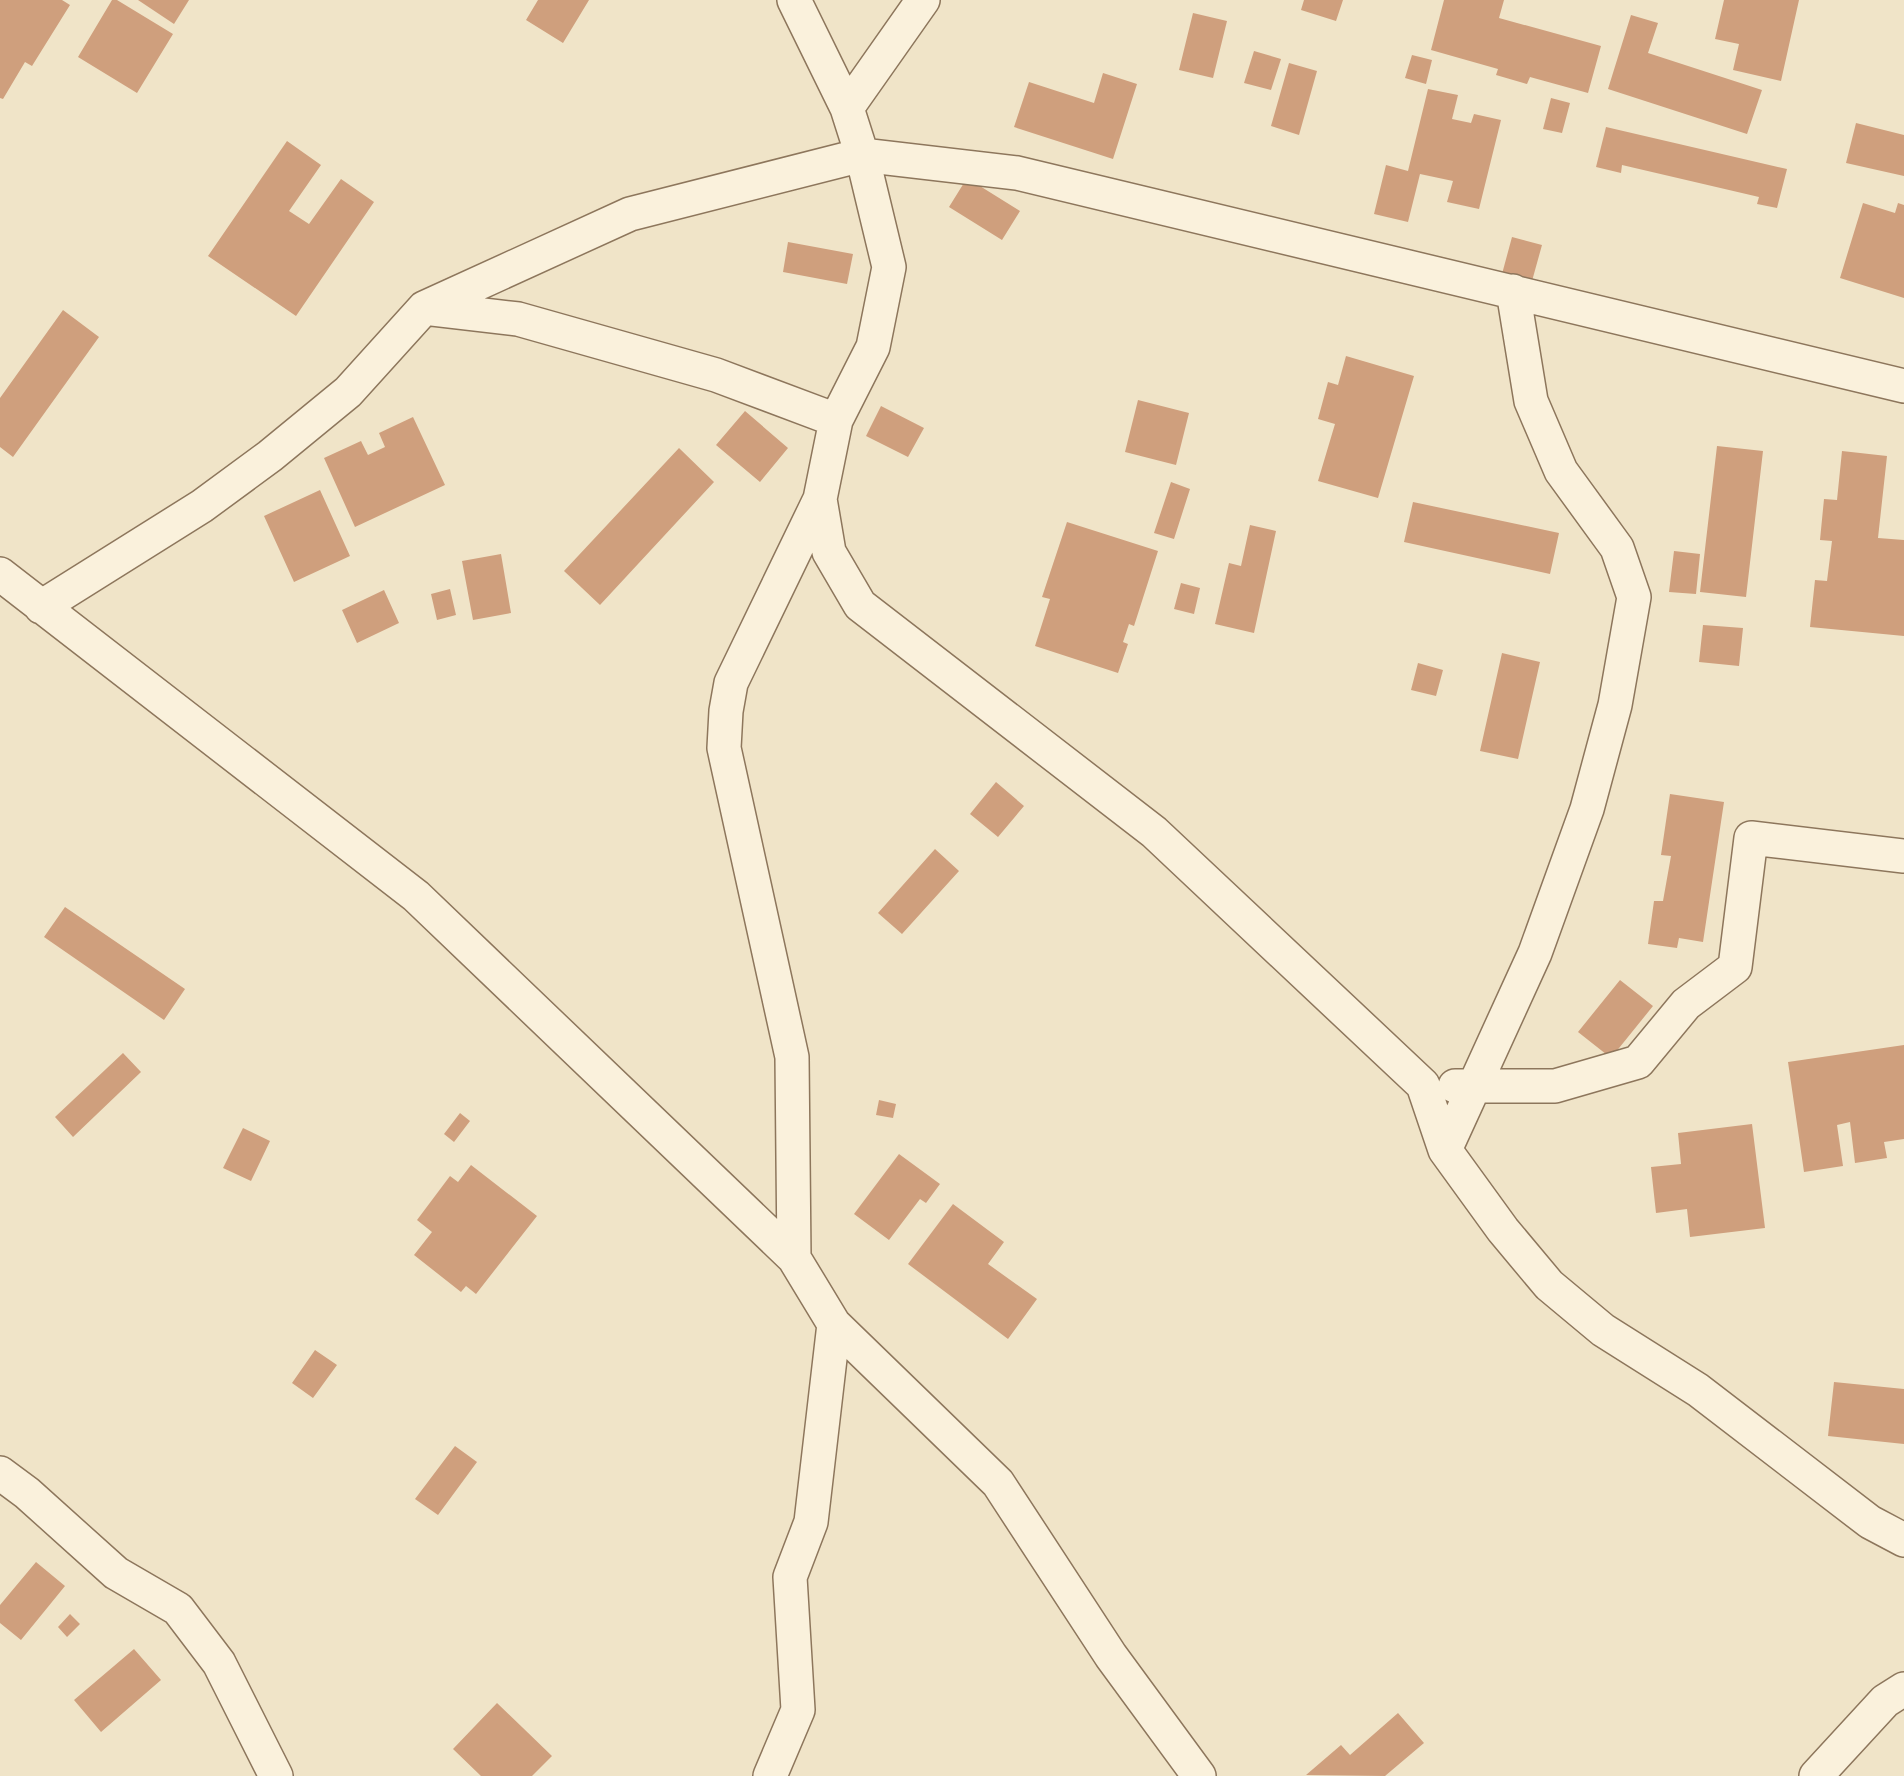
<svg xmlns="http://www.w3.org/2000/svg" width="1904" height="1776" font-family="Literata,serif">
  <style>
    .building { fill: #cf9f7d }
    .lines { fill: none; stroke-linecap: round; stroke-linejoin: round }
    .minor-casing { stroke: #8d765c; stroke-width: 36 }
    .minor { stroke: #faf1dc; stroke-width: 33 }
  </style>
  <rect width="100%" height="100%" fill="#f0e4c8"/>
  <path class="building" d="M 0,0 L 62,0 L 70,5 L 32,66 L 25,62 L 3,99 L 0,98 Z
    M 112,0 L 117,0 L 173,34 L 137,93 L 78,57 Z
    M 138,0 L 189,0 L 174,24 Z
    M 538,0 L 589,0 L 563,43 L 526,20 Z
    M 1304,0 L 1343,0 L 1336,21 L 1301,10 Z
    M 1444,0 L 1504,0 L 1499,18 L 1601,46 L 1588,93 L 1530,77 L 1527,84 L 1496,75 L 1498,69 L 1431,50 Z
    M 1724,0 L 1799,0 L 1781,81 L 1733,70 L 1739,44 L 1715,39 Z
    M 1193,13 L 1227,21 L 1213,78 L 1179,70 Z
    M 1631,15 L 1658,23 L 1648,53 L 1762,90 L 1747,134 L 1608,89 Z
    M 1254,51 L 1281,59 L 1271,90 L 1244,83 Z
    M 1412,55 L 1432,60 L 1426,84 L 1405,78 Z
    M 1289,63 L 1317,71 L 1299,135 L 1271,126 Z
    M 1103,73 L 1137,84 L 1113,159 L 1014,127 L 1029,82 L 1094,103 Z
    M 1428,89 L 1458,95 L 1452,119 L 1471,123 L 1474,114 L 1501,120 L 1479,209 L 1447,202 L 1453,181 L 1420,174 L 1408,222 L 1374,214 L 1386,165 L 1408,171 Z
    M 1551,98 L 1570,103 L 1562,133 L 1543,129 Z
    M 1856,123 L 1904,135 L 1904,176 L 1846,163 Z
    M 1606,127 L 1787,169 L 1777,208 L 1757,204 L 1759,197 L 1622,165 L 1621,173 L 1596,167 Z
    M 287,141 L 321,165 L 289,211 L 309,224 L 341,179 L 374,202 L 296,316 L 208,256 Z
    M 967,178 L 1020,211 L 1002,240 L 949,207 Z
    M 1863,203 L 1895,213 L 1898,203 L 1904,205 L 1904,298 L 1840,278 Z
    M 1512,237 L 1542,245 L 1532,281 L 1502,274 Z
    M 788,242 L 853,254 L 847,284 L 783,272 Z
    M 63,310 L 99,337 L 13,457 L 0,447 L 0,398 Z
    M 1346,356 L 1414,376 L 1378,498 L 1318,481 L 1335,424 L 1318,419 L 1328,382 L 1338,385 Z
    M 1138,400 L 1189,413 L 1176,465 L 1125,452 Z
    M 881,406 L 924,428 L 908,457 L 866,436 Z
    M 745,411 L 788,448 L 760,482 L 716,445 Z
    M 413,417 L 445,485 L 355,527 L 324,458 L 361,441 L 368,455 L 385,447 L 379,433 Z
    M 1717,446 L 1763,451 L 1746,597 L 1700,592 Z
    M 679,448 L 714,482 L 600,605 L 564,571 Z
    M 1842,451 L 1887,456 L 1878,538 L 1904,540 L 1904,636 L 1810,627 L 1815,580 L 1827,581 L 1832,541 L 1820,540 L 1824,499 L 1837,500 Z
    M 1171,482 L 1190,489 L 1174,539 L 1154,533 Z
    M 320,490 L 350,556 L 294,582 L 264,516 Z
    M 1413,502 L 1559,533 L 1550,574 L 1404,542 Z
    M 1067,522 L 1158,551 L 1134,626 L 1129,624 L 1123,642 L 1128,644 L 1118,673 L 1035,646 L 1050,599 L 1042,597 Z
    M 1250,525 L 1276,531 L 1254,633 L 1215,624 L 1229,563 L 1241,566 Z
    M 1674,551 L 1700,554 L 1696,594 L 1669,592 Z
    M 501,554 L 511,613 L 473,620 L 462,561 Z
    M 1181,583 L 1200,588 L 1194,614 L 1174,609 Z
    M 450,589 L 456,615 L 437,620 L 431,594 Z
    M 384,590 L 399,623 L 357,643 L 342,610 Z
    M 1703,625 L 1743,628 L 1739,666 L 1699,662 Z
    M 1502,653 L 1540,662 L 1518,759 L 1480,751 Z
    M 1418,663 L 1443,670 L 1436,696 L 1411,690 Z
    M 996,782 L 1024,806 L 998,837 L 970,814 Z
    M 1670,794 L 1724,802 L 1703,942 L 1679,938 L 1677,948 L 1648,944 L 1654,901 L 1663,901 L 1671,856 L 1661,855 Z
    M 935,849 L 959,871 L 902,934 L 878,913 Z
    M 65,907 L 185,989 L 164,1020 L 44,937 Z
    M 1620,980 L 1653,1006 L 1611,1058 L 1578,1032 Z
    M 1904,1045 L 1904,1139 L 1884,1142 L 1887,1158 L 1855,1163 L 1850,1122 L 1837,1125 L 1843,1166 L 1804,1172 L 1788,1062 Z
    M 123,1053 L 141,1072 L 73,1137 L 55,1117 Z
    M 879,1100 L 896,1104 L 893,1118 L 876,1115 Z
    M 460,1113 L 470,1121 L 454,1142 L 444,1134 Z
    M 1752,1124 L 1765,1228 L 1690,1237 L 1687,1209 L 1656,1213 L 1651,1167 L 1681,1164 L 1678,1133 Z
    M 243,1128 L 270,1141 L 251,1181 L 223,1168 Z
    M 899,1154 L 940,1184 L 926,1203 L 920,1199 L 889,1240 L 854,1214 Z
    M 471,1165 L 537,1216 L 476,1294 L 466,1286 L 461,1292 L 414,1255 L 432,1232 L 417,1220 L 450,1176 L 458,1182 Z
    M 953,1204 L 1004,1242 L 988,1264 L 1037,1299 L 1008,1339 L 908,1264 Z
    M 315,1350 L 337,1365 L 313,1398 L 292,1383 Z
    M 1834,1382 L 1904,1389 L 1904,1444 L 1828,1436 Z
    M 455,1446 L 477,1462 L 438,1515 L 415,1499 Z
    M 36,1562 L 65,1586 L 21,1640 L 0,1623 L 0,1605 Z
    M 70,1614 L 80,1624 L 67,1637 L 58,1627 Z
    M 134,1649 L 161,1680 L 101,1732 L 74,1700 Z
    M 497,1703 L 552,1756 L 532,1776 L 481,1776 L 453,1749 Z
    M 1398,1713 L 1424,1743 L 1385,1776 L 1306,1775 L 1341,1745 L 1350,1755 Z"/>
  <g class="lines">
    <defs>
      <path id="minor" d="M 847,108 L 923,0
        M 424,308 L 518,319 L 716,375 L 836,420
        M 820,499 L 829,552 L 860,605 L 1154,832 L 1423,1085 L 1445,1150 L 1503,1230 L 1549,1285 L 1603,1330 L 1698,1390 L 1870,1522 L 1904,1540
        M 0,574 L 416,896 L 794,1258 L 834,1324 L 998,1483 L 1111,1656 L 1199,1776
        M 41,607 L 202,506 L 270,456 L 348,392 L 424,308 L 630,214 L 862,155 L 1017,173 L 1904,386
        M 1455,1086 L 1555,1086 L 1638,1062 L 1686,1004 L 1735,967 L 1751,838 L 1904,856
        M 1445,1150 L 1535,953 L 1587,809 L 1615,705 L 1634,597 L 1617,548 L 1561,471 L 1531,401 L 1513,291
        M 794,1258 L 792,1057 L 724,748 L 726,711 L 731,683 L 820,499 L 836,420 L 873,347 L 889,267 L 862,155 L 847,108 L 794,0
        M 0,1473 L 27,1493 L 116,1573 L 178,1609 L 219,1663 L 276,1776
        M 770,1776 L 798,1710 L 790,1577 L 811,1522 L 834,1324
        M 1816,1776 L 1885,1701 L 1904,1689"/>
    </defs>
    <use href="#minor" class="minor-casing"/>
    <use href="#minor" class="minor"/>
  </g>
</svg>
